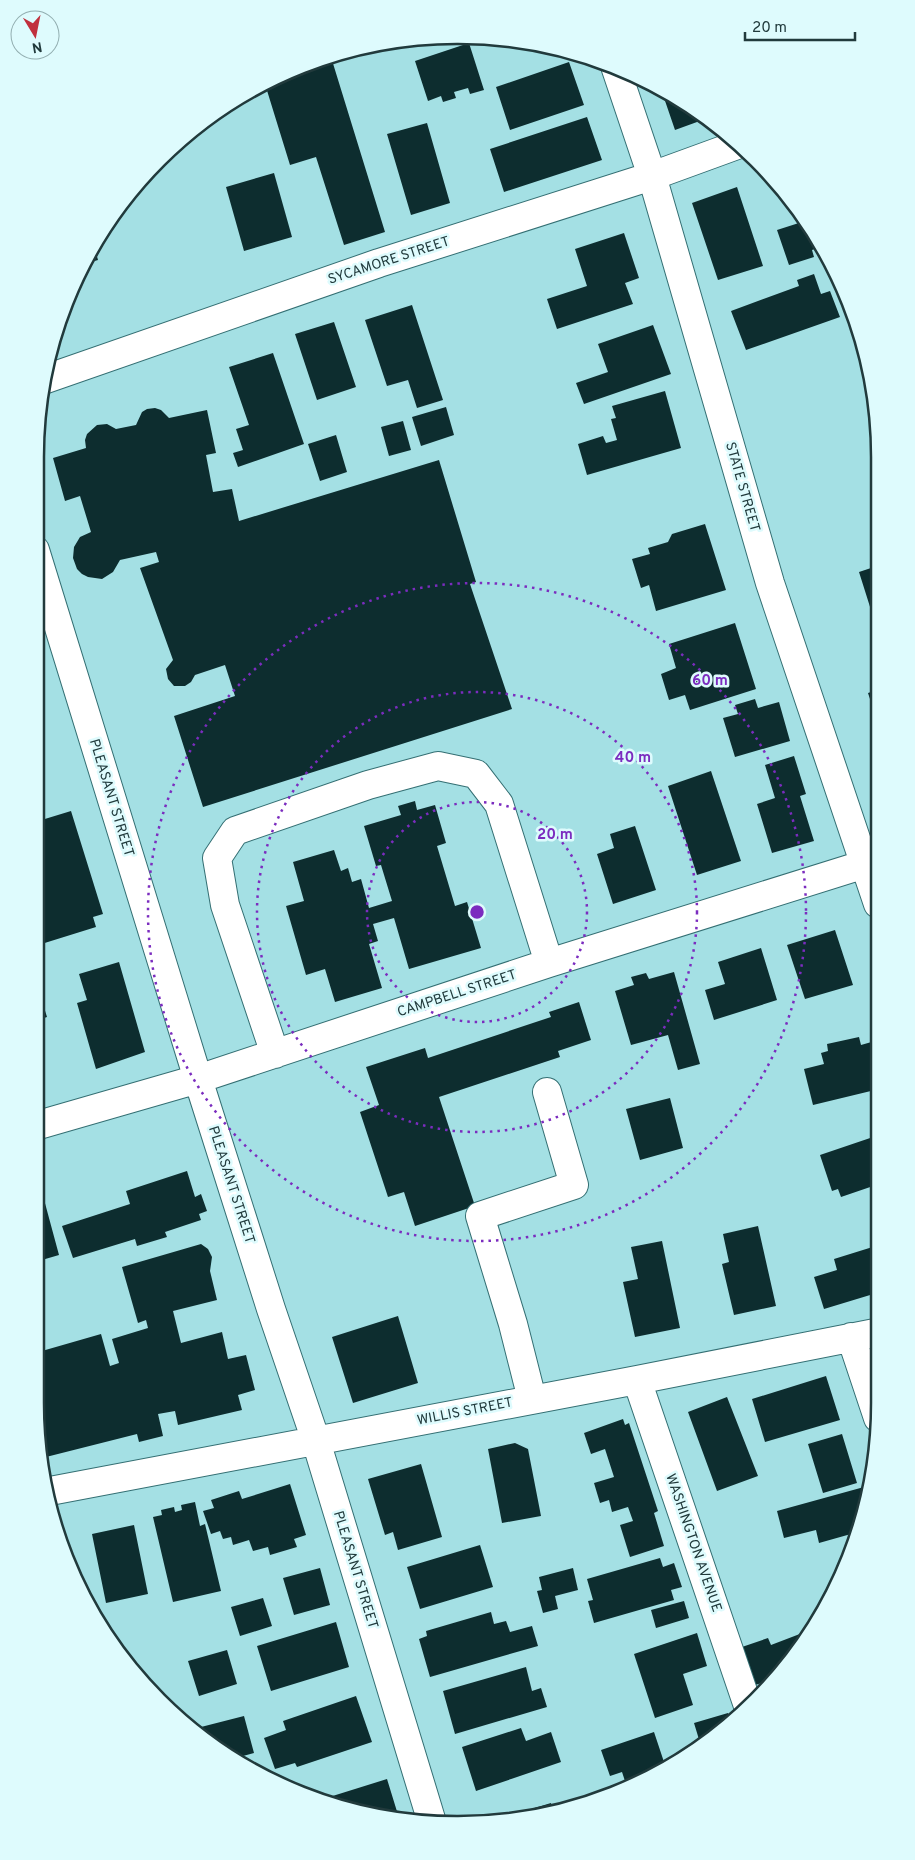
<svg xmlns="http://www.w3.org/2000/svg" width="915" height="1860" font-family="Overpass,sans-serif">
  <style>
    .building { fill: #0d2d2f }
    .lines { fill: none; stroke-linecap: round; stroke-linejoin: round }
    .minor-casing { stroke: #346f73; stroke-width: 30 }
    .minor { stroke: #fff; stroke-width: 28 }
    .ring { fill: none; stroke: #7b2cbf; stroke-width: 2.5; stroke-dasharray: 2.5 5 }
    .labels { text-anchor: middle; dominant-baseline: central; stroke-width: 5; stroke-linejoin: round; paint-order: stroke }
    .street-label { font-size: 14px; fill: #213a3c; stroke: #defbfd }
    .rim { fill: none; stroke: #213a3c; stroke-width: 2.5 }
    .centre { fill: #7b2cbf; stroke: #defbfd; stroke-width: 2.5 }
    .ring-label { font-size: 15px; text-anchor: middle; font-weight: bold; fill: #7b2cbf; stroke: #defbfd; stroke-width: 5; stroke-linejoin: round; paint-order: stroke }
  </style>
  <rect width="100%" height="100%" fill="#a4e0e4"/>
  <path class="building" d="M 469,43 L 484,90 L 470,94 L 468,88 L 454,92 L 456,98 L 443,102 L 441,96 L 428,101 L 415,61 Z
    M 331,57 L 385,232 L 344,245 L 316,157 L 290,165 L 265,84 L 296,67 Z
    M 569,62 L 584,105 L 510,130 L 496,87 Z
    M 662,92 L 687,107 L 708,118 L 675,130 Z
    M 587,117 L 602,160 L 504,192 L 490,149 Z
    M 427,123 L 450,203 L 411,215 L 387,134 Z
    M 274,173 L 292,237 L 244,251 L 226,187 Z
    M 737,187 L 763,266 L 718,280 L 692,203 Z
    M 800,215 L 820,247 L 812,250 L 814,257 L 789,265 L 777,230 L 802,222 Z
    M 624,233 L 639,278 L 625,283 L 633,304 L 557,329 L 547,299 L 587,286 L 575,249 Z
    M 94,246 L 98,260 L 84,264 Z
    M 814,274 L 821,294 L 830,291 L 840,317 L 746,350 L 731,311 L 799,286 L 797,280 Z
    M 412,305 L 443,400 L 417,408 L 408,380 L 387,386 L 365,320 Z
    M 334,322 L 356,387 L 317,400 L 295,334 Z
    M 653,325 L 671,374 L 584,404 L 576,383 L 608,372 L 598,344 Z
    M 273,353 L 304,444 L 238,467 L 233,453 L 243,450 L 236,429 L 249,425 L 229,367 Z
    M 665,391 L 681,448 L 587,475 L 578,444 L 603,436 L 606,443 L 617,440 L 611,419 L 616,418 L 612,406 Z
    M 446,407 L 454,435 L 421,446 L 412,417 Z
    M 155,408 L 161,410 L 169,418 L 207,410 L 216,453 L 206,455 L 213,492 L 232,489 L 239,521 L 439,460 L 476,582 L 470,584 L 512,709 L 203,807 L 174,716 L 235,696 L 225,665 L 195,675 L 191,682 L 185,686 L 174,686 L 168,679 L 166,669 L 173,660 L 140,568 L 159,562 L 156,552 L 120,560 L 113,572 L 102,579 L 88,577 L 82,574 L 77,569 L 73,558 L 74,547 L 80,537 L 91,532 L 80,496 L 65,501 L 53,458 L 86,448 L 85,440 L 87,434 L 97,425 L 107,424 L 116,429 L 136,425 L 142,412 L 147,409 Z
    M 403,421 L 411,450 L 389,456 L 381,427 Z
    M 336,435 L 347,472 L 320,481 L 308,444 Z
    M 705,524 L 726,590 L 656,611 L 649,585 L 641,588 L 632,559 L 650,554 L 648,548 L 668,542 L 672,534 Z
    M 877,566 L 877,629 L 859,572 Z
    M 735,623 L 756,689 L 690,710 L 685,695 L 669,700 L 661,674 L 676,668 L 669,644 Z
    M 877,690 L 878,720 L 877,720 L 868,693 Z
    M 755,699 L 758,708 L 779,702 L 790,741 L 735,757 L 723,718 L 738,714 L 735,705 Z
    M 794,756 L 806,794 L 800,796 L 814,841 L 772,853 L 757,804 L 775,798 L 765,765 Z
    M 711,771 L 741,861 L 697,875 L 668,786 Z
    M 415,801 L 417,810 L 435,805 L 446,843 L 437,846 L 455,906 L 467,902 L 481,948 L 409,969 L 394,918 L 373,924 L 378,941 L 369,944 L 382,988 L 335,1002 L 325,969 L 306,975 L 286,906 L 304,901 L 293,862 L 334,850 L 341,871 L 348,868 L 352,882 L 361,879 L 369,908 L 392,901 L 381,865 L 376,866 L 364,826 L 401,815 L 398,806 Z
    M 71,811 L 103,914 L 93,917 L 96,927 L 35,946 L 35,822 Z
    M 635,826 L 656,890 L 613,904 L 597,854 L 614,848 L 610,834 Z
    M 835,930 L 853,985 L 805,999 L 787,945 Z
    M 761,948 L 777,1000 L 714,1020 L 705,990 L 725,984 L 718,962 Z
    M 119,962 L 145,1052 L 96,1069 L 77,1003 L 87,1000 L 79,974 Z
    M 674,972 L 700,1064 L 678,1070 L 668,1035 L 631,1045 L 615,991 L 634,985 L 631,977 L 646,973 L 649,979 Z
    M 35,979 L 47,1017 L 35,1021 Z
    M 579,1002 L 591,1040 L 558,1051 L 560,1057 L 439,1097 L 475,1206 L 415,1226 L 404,1192 L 388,1197 L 360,1112 L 379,1105 L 366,1067 L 425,1048 L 428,1058 L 551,1017 L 549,1012 Z
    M 859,1037 L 861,1045 L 875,1041 L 879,1057 L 879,1083 L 873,1084 L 875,1090 L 813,1105 L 804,1069 L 824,1064 L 821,1053 L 828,1051 L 827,1044 Z
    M 670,1098 L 683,1148 L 640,1160 L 626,1109 Z
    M 879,1135 L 879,1184 L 841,1197 L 838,1189 L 832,1191 L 820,1155 Z
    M 187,1171 L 195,1197 L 201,1194 L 207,1211 L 199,1214 L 201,1220 L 165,1232 L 167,1237 L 137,1246 L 135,1239 L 73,1258 L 62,1226 L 130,1204 L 126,1191 Z
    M 39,1181 L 59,1255 L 35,1262 L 35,1182 Z
    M 758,1226 L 776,1306 L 734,1315 L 722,1264 L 729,1262 L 723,1234 Z
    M 662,1241 L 680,1328 L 635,1337 L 623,1282 L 638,1279 L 631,1247 Z
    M 201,1244 L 208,1249 L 212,1257 L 210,1271 L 217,1300 L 173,1311 L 181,1343 L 222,1332 L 228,1359 L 246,1355 L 255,1390 L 238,1395 L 242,1410 L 178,1425 L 175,1411 L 158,1414 L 163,1436 L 139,1442 L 137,1434 L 46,1457 L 35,1402 L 35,1353 L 101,1334 L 110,1366 L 119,1363 L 112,1339 L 148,1328 L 146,1320 L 138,1323 L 122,1267 Z
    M 879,1245 L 880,1292 L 824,1309 L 814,1277 L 837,1270 L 834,1259 Z
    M 398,1316 L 418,1383 L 353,1403 L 332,1337 Z
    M 826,1376 L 840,1420 L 765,1442 L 752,1399 Z
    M 727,1397 L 758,1476 L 717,1491 L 688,1412 Z
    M 623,1419 L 625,1425 L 629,1423 L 658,1511 L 654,1513 L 664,1546 L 630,1557 L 620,1525 L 633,1521 L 628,1507 L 612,1512 L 609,1500 L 600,1503 L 594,1483 L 614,1477 L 605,1449 L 591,1454 L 584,1433 Z
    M 842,1434 L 857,1483 L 823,1493 L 808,1444 Z
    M 515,1443 L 528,1449 L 541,1516 L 502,1523 L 488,1449 Z
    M 421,1464 L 442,1537 L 398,1550 L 393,1532 L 385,1535 L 368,1479 Z
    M 290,1484 L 306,1535 L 294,1539 L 297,1547 L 270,1555 L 268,1547 L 253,1551 L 249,1540 L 233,1545 L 231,1537 L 223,1539 L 220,1531 L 211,1534 L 203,1511 L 214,1508 L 211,1500 L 239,1491 L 242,1499 Z
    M 864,1487 L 867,1501 L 858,1532 L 819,1543 L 816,1530 L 784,1538 L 777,1511 Z
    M 195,1502 L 200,1526 L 205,1524 L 221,1591 L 173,1602 L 153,1517 L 162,1515 L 161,1510 L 174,1507 L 175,1512 L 182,1510 L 181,1505 Z
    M 134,1525 L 148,1594 L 106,1603 L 92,1534 Z
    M 480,1545 L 493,1587 L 420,1609 L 407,1567 Z
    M 660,1558 L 663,1567 L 674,1563 L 682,1587 L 671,1590 L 674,1600 L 594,1623 L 588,1601 L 593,1600 L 587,1579 Z
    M 320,1568 L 330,1605 L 294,1615 L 283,1578 Z
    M 573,1568 L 578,1590 L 555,1596 L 558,1609 L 543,1613 L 537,1591 L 542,1590 L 539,1577 Z
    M 263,1598 L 272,1626 L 240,1636 L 231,1607 Z
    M 684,1601 L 689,1618 L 656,1628 L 651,1610 Z
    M 491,1612 L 494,1624 L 506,1621 L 510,1632 L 532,1626 L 538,1646 L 430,1677 L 419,1639 L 427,1636 L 426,1631 Z
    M 336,1622 L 349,1667 L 271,1691 L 257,1646 Z
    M 805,1632 L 777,1678 L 752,1686 L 739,1648 L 768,1638 L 771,1645 Z
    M 697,1633 L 707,1666 L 683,1674 L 693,1705 L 655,1718 L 634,1654 Z
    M 227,1650 L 237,1684 L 199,1696 L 188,1661 Z
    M 526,1667 L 532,1691 L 541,1688 L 547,1707 L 455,1734 L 443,1691 Z
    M 356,1696 L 372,1742 L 297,1767 L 295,1763 L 275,1769 L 264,1738 L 286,1730 L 283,1721 Z
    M 728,1713 L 731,1722 L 714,1738 L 701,1746 L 694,1723 Z
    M 244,1716 L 254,1753 L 232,1759 L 223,1754 L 202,1735 L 201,1727 Z
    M 521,1728 L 526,1741 L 551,1732 L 561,1762 L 476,1791 L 462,1747 Z
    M 654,1732 L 666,1768 L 645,1781 L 627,1787 L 622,1772 L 610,1776 L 601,1750 Z
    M 387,1779 L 399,1818 L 375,1817 L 323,1801 L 323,1799 Z
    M 551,1803 L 552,1809 L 512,1821 L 492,1821 Z"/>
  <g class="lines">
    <defs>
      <path id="minor" d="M 615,66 L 652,176 L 770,583 L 878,904
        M 43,380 L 379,263 L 652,176 L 737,145
        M 35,550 L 198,1079 L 271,1309 L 316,1441 L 431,1819
        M 275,1054 L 225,905 L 217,858 L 235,831 L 368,785 L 438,766 L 476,774 L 499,804 L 549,963
        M 35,1126 L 198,1079 L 549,963 L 878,860
        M 851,1337 L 878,1418
        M 637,1380 L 748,1706
        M 532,1399 L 513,1324 L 480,1216 L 574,1185 L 547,1092
        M 50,1491 L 637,1380 L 880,1332"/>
    </defs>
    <use href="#minor" class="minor-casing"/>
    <use href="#minor" class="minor"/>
  </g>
  <g class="ring">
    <circle cx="477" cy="912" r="110"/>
    <circle cx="477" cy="912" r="220"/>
    <circle cx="477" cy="912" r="329"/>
  </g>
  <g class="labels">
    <g class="street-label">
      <text transform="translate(389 261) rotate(-18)">SYCAMORE STREET</text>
      <text transform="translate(742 487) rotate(74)">STATE STREET</text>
      <text transform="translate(111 798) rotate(73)">PLEASANT STREET</text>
      <text transform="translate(457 994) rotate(-18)">CAMPBELL STREET</text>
      <text transform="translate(231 1185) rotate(72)">PLEASANT STREET</text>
      <text transform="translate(465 1412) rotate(-11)">WILLIS STREET</text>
      <text transform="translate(693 1543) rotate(71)">WASHINGTON AVENUE</text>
      <text transform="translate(355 1570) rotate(73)">PLEASANT STREET</text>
    </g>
  </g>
  <path d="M0 0H915V1860H0ZM457 44H458A413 413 0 0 1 871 457V1403A413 413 0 0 1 458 1816H457A413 413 0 0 1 44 1403V457A413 413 0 0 1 457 44Z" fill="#defbfd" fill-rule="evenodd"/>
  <path class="rim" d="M457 44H458A413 413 0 0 1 871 457V1403A413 413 0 0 1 458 1816H457A413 413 0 0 1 44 1403V457A413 413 0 0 1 457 44Z"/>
  <circle cx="477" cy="912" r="8" class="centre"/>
  <g class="ring-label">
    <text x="710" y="685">60 m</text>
    <text x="633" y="762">40 m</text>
    <text x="555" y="839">20 m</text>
  </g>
  <g transform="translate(35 35) rotate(170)"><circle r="24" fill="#defbfd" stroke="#92aeb0"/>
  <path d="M0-4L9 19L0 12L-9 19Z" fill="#c0303d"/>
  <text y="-8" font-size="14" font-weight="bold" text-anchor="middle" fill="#213a3c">N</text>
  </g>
  <path d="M745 32v8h110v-8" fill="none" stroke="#213a3c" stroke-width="2.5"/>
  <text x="752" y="32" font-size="15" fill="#213a3c" stroke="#defbfd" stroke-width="4" paint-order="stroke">20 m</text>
</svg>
